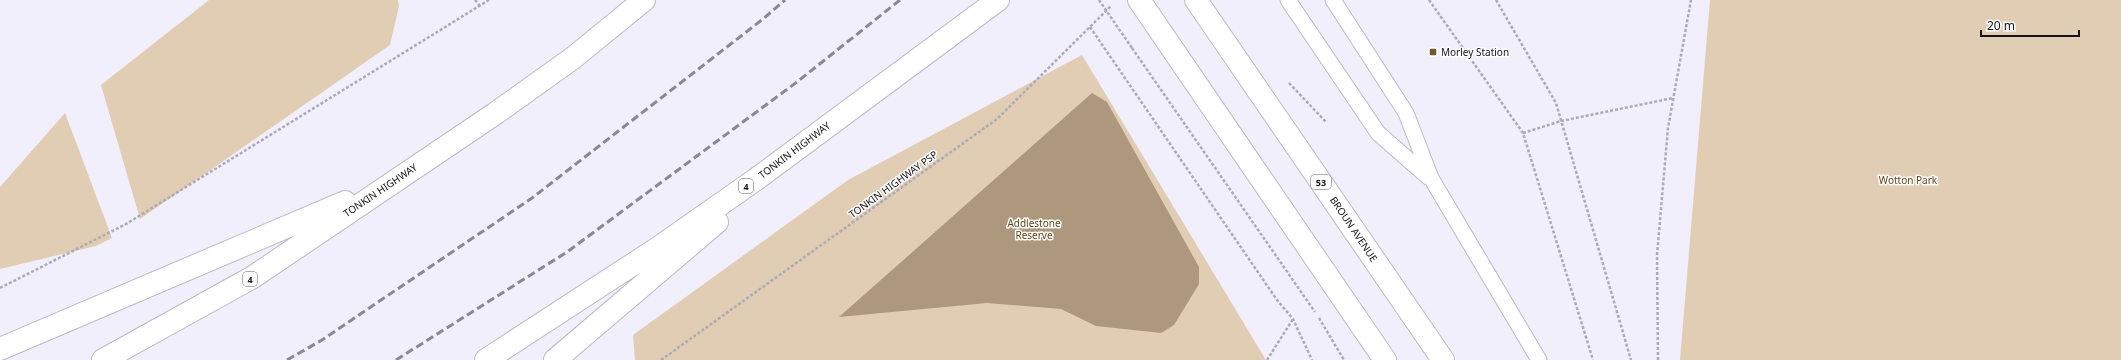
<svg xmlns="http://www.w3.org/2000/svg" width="2121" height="360" font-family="'Noto Sans',sans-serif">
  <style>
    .green { fill: #e1cdb4 }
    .water { fill: #ad987e }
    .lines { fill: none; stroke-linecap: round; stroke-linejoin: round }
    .lane-casing { stroke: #bbbac6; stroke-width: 17 }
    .primary-casing { stroke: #bbbac6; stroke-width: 24 }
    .highway-casing { stroke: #bbbac6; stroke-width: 24 }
    .path { stroke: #acaab5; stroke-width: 2.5; stroke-dasharray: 3 2; stroke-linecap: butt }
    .lane { stroke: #fff; stroke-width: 15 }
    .primary { stroke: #fff; stroke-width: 22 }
    .highway { stroke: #fff; stroke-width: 22 }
    .rail { stroke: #8a8991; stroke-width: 3; stroke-dasharray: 8 4; stroke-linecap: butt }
    .path-bridge { stroke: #acaab5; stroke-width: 2.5; stroke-dasharray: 3 2; stroke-linecap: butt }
    .poi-dot { fill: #77582d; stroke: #fff; stroke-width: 1.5 }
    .labels { text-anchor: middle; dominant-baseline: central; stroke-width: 3; stroke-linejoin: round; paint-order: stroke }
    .shield { fill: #fff; stroke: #5a5a5d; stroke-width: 1 }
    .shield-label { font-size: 9px; font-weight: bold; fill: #141418 }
    .poi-label { font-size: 10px; fill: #141418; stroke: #fff; text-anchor: start }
    .street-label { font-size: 10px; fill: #141418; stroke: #fff }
    .park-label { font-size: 10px; fill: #624314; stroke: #fff }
  </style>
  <rect width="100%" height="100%" fill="#f1effc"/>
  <path class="green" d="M 209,0 L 398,0 L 399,6 L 390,45 L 140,219 L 101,85 Z
    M 1710,0 L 2121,0 L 2121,360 L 1680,360 Z
    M 1082,55 L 1266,360 L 635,360 L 633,335 L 848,180 Z
    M 65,113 L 112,238 L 96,246 L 0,269 L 0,187 Z"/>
  <path class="water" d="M 1092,93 L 1107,102 L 1199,267 L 1199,284 L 1174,325 L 1161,333 L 1096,326 L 1061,309 L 987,303 L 839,317 Z"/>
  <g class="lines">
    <defs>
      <path id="lane" d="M 1288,0 L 1378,133 L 1428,177
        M 1333,0 L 1406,113 L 1431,178 L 1539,360"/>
      <path id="primary" d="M 1139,0 L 1385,360
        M 1196,0 L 1443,360"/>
      <path id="highway" d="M 0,349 L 345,202
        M 103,360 L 253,277 L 496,113 L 573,58 L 644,0
        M 486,360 L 658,248 L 755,180 L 998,0
        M 555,360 L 717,222"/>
    </defs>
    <use href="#lane" class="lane-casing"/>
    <use href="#primary" class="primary-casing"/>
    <use href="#highway" class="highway-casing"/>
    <path class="path" d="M 475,0 L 480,6
      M 1429,0 L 1523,133 L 1593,360
      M 1496,0 L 1556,103 L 1631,360
      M 1090,27 L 1277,300 L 1293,319 L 1312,360
      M 1132,48 L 1315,312
      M 1289,83 L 1326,122
      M 1523,133 L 1561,121 L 1673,98
      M 0,288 L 126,224 L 489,0
      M 1319,318 L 1344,360
      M 661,360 L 997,119 L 1111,6
      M 1267,360 L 1293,319
      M 1658,360 L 1657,255 L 1668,128 L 1691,0"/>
    <use href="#lane" class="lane"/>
    <use href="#primary" class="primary"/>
    <use href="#highway" class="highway"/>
    <path class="rail" d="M 287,360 L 322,340 L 532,198 L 763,19 L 785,0
      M 396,360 L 567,252 L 797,82 L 900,0"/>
    <path class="path-bridge" d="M 1099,0 L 1132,48"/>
  </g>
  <rect class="poi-dot" x="1429" y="48" width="8" height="8" rx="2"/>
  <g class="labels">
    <g class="shield">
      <rect x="1311" y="175" width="20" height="14" rx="3"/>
      <rect x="739" y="179" width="14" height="14" rx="3"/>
      <rect x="243" y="272" width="14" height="14" rx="3"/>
    </g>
    <g class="shield-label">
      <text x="1321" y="182">53</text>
      <text x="746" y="186">4</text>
      <text x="250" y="279">4</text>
    </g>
    <g class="poi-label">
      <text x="1441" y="52">Morley Station</text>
    </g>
    <g class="street-label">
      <text transform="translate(794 150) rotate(-37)">TONKIN HIGHWAY</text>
      <text transform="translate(893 184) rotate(-36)">TONKIN HIGHWAY PSP</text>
      <text transform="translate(380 190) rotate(-34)">TONKIN HIGHWAY</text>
      <text transform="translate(1354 229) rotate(56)">BROUN AVENUE</text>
    </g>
    <g class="park-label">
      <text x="1908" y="180">Wotton Park</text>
      <text x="1034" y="223">Addlestone<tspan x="1034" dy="12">Reserve</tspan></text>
    </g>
  </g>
  <path d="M1981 30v6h98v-6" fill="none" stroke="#141418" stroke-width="2"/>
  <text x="1987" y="30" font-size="12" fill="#141418" stroke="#ffffff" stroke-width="3" paint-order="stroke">20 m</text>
</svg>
